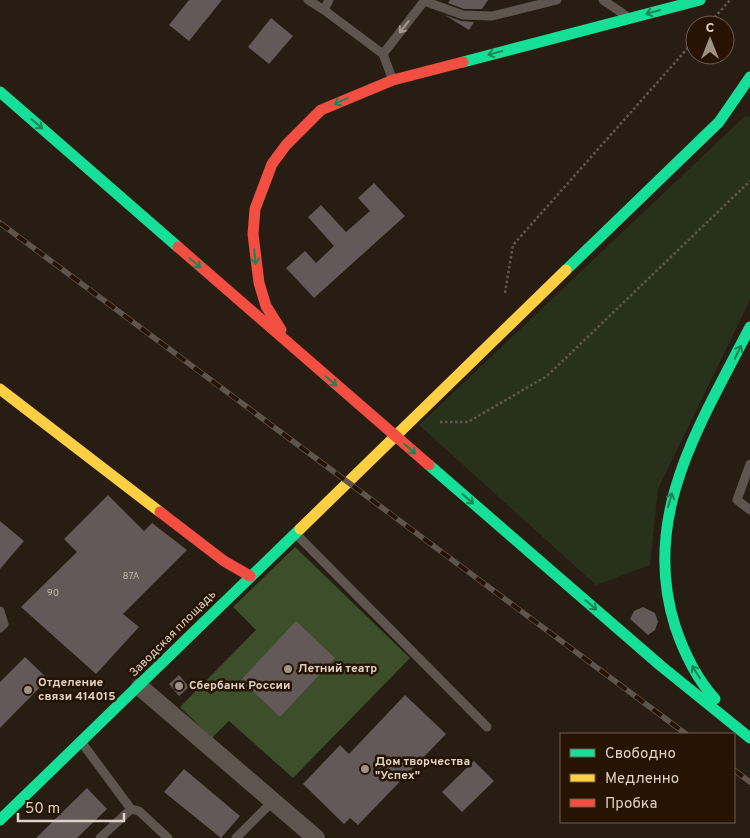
<svg xmlns="http://www.w3.org/2000/svg" width="750" height="838" font-family="Overpass,sans-serif">
  <style>
    .green { fill: #28311c }
    .forest { fill: #3d4e2b }
    .building { fill: #625958 }
    .lines { fill: none; stroke-linecap: round; stroke-linejoin: round }
    .path { stroke: #615951; stroke-width: 2.5; stroke-dasharray: 2.5 2.5; stroke-linecap: butt }
    .lane { stroke: #5e564e; stroke-width: 9 }
    .street { stroke: #5e564e; stroke-width: 18 }
    .fast { stroke: #16e098; stroke-width: 11 }
    .slow { stroke: #ffcf43; stroke-width: 11 }
    .jam { stroke: #f24e42; stroke-width: 11 }
    .rail-casing { stroke: #5e554d; stroke-width: 5.5 }
    .rail { stroke: #261302; stroke-width: 4; stroke-dasharray: 11; stroke-linecap: butt }
    .oneway { stroke: #1d8454 }
    .oneway2 { stroke: #a59a90 }
    .poi-dot { fill: #9f9387; stroke: #261302; stroke-width: 2 }
    .labels { text-anchor: middle; dominant-baseline: central; stroke-width: 5; stroke-linejoin: round; paint-order: stroke }
    .number-label { font-size: 10px; fill: #c0b4aa }
    .street-label { font-size: 12px; fill: #dfd2c6; stroke: #261302 }
    .poi-label { font-size: 12px; font-weight: bold; fill: #dfd2c6; stroke: #261302; text-anchor: start }
  </style>
  <rect width="100%" height="100%" fill="#271d12"/>
  <path class="green" d="M 745,116 L 750,117 L 750,300 L 658,489 L 650,565 L 596,585 L 419,425 Z"/>
  <path class="forest" d="M 295,547 L 410,658 L 293,778 L 229,721 L 212,738 L 180,707 L 256,630 L 233,607 Z"/>
  <path class="building" d="M 189,0 L 222,0 L 189,41 L 169,25 Z
    M 450,0 L 488,0 L 482,9 L 464,9 L 448,3 Z
    M 445,15 L 461,21 L 474,22 L 469,30 Z
    M 271,18 L 293,36 L 269,64 L 248,47 Z
    M 374,183 L 405,216 L 314,298 L 286,268 L 305,251 L 316,263 L 334,246 L 308,217 L 321,205 L 346,232 L 370,211 L 358,198 Z
    M 108,495 L 144,531 L 152,523 L 187,550 L 123,614 L 139,627 L 96,674 L 21,607 L 77,552 L 64,539 Z
    M 0,521 L 24,541 L 0,569 Z
    M 643,607 L 655,613 L 658,622 L 655,630 L 648,635 L 630,619 L 634,611 Z
    M 296,621 L 335,658 L 280,717 L 241,680 Z
    M 25,657 L 48,679 L 0,728 L 0,682 Z
    M 179,675 L 189,687 L 179,696 L 169,684 Z
    M 405,695 L 446,734 L 358,825 L 350,818 L 344,824 L 303,784 L 340,745 L 349,754 Z
    M 474,761 L 494,781 L 462,812 L 442,792 Z
    M 184,769 L 240,816 L 221,838 L 164,792 Z
    M 87,788 L 107,809 L 77,838 L 36,838 Z"/>
  <g class="lines">
    <path class="path" d="M 708,25 L 730,0
      M 505,293 L 513,245 L 695,40
      M 440,422 L 468,422 L 547,376 L 750,181"/>
    <path class="lane" d="M 308,0 L 324,10 L 329,0
      M 603,0 L 625,15
      M 424,1 L 463,15 L 492,16 L 557,0
      M 324,10 L 383,54 L 392,78
      M 383,54 L 425,0
      M 750,464 L 737,500 L 750,510
      M 297,535 L 487,727
      M 0,611 L 4,624 L 0,628
      M 82,743 L 131,809
      M 100,838 L 131,809 L 139,811 L 168,838
      M 236,838 L 274,800"/>
    <path class="street" d="M 140,687 L 316,838"/>
    <path class="fast" d="M 463,62 L 700,0
      M 0,92 L 178,247
      M 566,270 L 719,122 L 750,77
      M 429,465 L 661,666 L 750,738
      M 715,699 C 696,678 684,653 675,626 C 640,515 701,423 750,327
      M 0,820 L 300,529"/>
    <path class="slow" d="M 0,389 L 160,512
      M 300,529 L 566,270"/>
    <path class="jam" d="M 178,247 L 429,465
      M 281,330 L 266,306 L 259,283 L 253,234 L 255,209 L 272,164 L 286,145 L 321,110 L 393,80 L 463,62
      M 160,512 L 224,561 L 250,576"/>
    <defs>
      <path id="rail" d="M 0,223 L 686,734
        M 734,770 L 750,782"/>
    </defs>
    <use href="#rail" class="rail-casing"/>
    <use href="#rail" class="rail"/>
  </g>
  <defs><path id="oneway-shaft" d="M-6 0H5M1.5-3L5.5 0L1.5 3" fill="none" stroke-width="1.6" stroke-linecap="round" stroke-linejoin="round" transform="scale(1.25)"/></defs>
  <g class="oneway">
    <use href="#oneway-shaft" transform="translate(653 12) rotate(165)"/>
    <use href="#oneway-shaft" transform="translate(495 53) rotate(165)"/>
    <use href="#oneway-shaft" transform="translate(341 101) rotate(155)"/>
    <use href="#oneway-shaft" transform="translate(37 124) rotate(41)"/>
    <use href="#oneway-shaft" transform="translate(255 257) rotate(84)"/>
    <use href="#oneway-shaft" transform="translate(195 263) rotate(41)"/>
    <use href="#oneway-shaft" transform="translate(738 352) rotate(-64)"/>
    <use href="#oneway-shaft" transform="translate(331 381) rotate(41)"/>
    <use href="#oneway-shaft" transform="translate(410 449) rotate(41)"/>
    <use href="#oneway-shaft" transform="translate(468 499) rotate(41)"/>
    <use href="#oneway-shaft" transform="translate(670 500) rotate(-74)"/>
    <use href="#oneway-shaft" transform="translate(591 605) rotate(41)"/>
    <use href="#oneway-shaft" transform="translate(696 672) rotate(-122)"/>
  </g>
  <use class="oneway2" href="#oneway-shaft" transform="translate(404 27) rotate(128)"/>
  <g class="poi-dot">
    <circle cx="288" cy="669" r="5"/>
    <circle cx="179" cy="686" r="5"/>
    <circle cx="28" cy="690" r="5"/>
    <circle cx="365" cy="769" r="5"/>
  </g>
  <g class="labels">
    <g class="number-label">
      <text x="131" y="576">87А</text>
      <text x="53" y="593">90</text>
    </g>
    <g class="street-label">
      <text transform="translate(173 634) rotate(-45)">Заводская площадь</text>
    </g>
    <g class="poi-label">
      <text x="298" y="669">Летний театр</text>
      <text x="38" y="683">Отделение<tspan x="38" dy="14">связи 414015</tspan></text>
      <text x="189" y="686">Сбербанк России</text>
      <text x="375" y="762">Дом творчества<tspan x="375" dy="14">"Успех"</tspan></text>
    </g>
  </g>
  <rect x="560" y="733" width="175" height="90" fill="#261302" stroke="#705f50"/>
  <rect x="570" y="749" width="25" height="8" fill="#16e098" stroke="#705f50"/>
  <text x="605" y="758" font-size="15" fill="#dfd2c6">Свободно</text>
  <rect x="570" y="774" width="25" height="8" fill="#ffcf43" stroke="#705f50"/>
  <text x="605" y="783" font-size="15" fill="#dfd2c6">Медленно</text>
  <rect x="570" y="799" width="25" height="8" fill="#f24e42" stroke="#705f50"/>
  <text x="605" y="808" font-size="15" fill="#dfd2c6">Пробка</text>
  <g transform="translate(710 40)"><circle r="24" fill="#261302" stroke="#705f50"/>
  <path d="M0-4L9 19L0 12L-9 19Z" fill="#9f9387"/>
  <text y="-8" font-size="14" font-weight="bold" text-anchor="middle" fill="#dfd2c6">С</text>
  </g>
  <path d="M18 813v8h106v-8" fill="none" stroke="#dfd2c6" stroke-width="2.5"/>
  <text x="25" y="813" font-size="15" fill="#dfd2c6" stroke="#261302" stroke-width="4" paint-order="stroke">50 m</text>
</svg>
